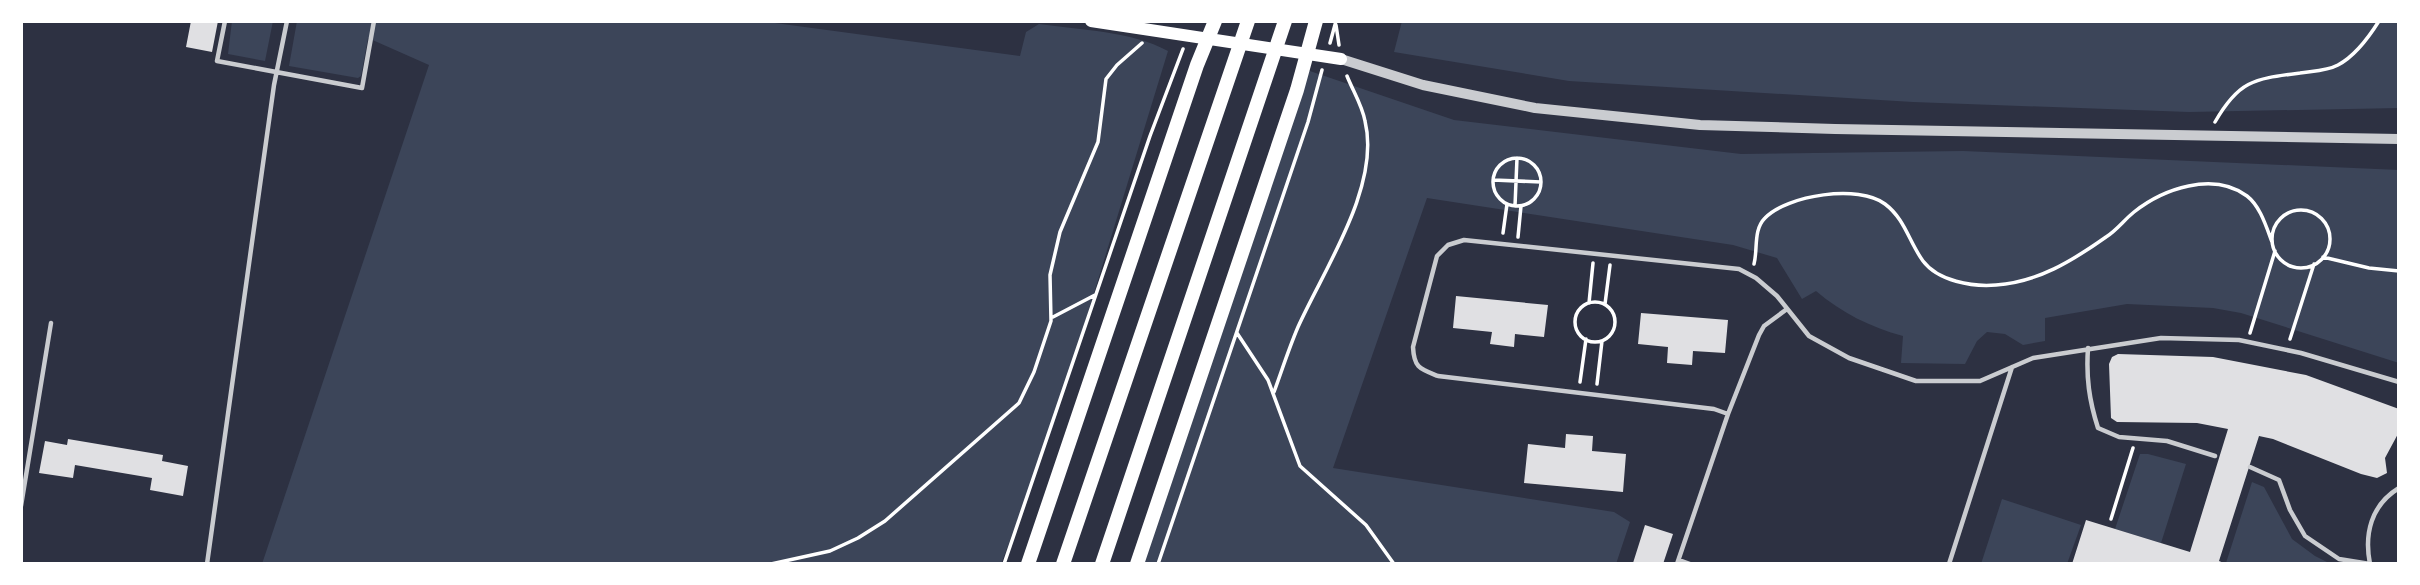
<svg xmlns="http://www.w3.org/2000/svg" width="2420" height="585" font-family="Roboto,sans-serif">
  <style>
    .green { fill: #3c4559 }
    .building { fill: #e0e0e3 }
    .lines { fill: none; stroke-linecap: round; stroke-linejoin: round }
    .path { stroke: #fff; stroke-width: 3.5 }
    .service { stroke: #caccd0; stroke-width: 4.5 }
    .tertiary { stroke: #caccd0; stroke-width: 10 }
    .secondary { stroke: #fff; stroke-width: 12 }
    .primary { stroke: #fff; stroke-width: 14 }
    .trunk { stroke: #fff; stroke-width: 14 }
  </style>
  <rect width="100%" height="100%" fill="#2d3142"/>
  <path class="green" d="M 232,21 L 273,21 L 265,61 L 228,54 Z
    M 297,21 L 760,21 L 1020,56 L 1026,32 L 1039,24 C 1081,30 1131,31 1168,51 L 1053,427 L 1001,564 L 262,564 L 429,65 L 368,38 L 361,76 L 358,78 L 289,66 Z
    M 1402,21 L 2399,21 L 2399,108 L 2189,112 L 1913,102 L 1569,81 L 1394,52 Z
    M 1304,69 L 1454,120 L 1741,154 L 1963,151 L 2399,170 L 2399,363 L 2241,313 L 2213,308 L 2127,304 L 2045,318 L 2045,341 L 2023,345 L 2005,334 L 1987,332 L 1977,341 L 1965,364 L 1901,363 L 1903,336 C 1870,327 1842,313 1816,291 L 1802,299 L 1777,258 L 1733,245 L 1427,198 L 1333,468 L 1614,512 L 1630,522 L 1616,564 L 1134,564 Z
    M 2140,454 L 2148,454 L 2186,464 L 2161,543 L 2115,529 Z
    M 2252,482 L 2264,487 L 2292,539 L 2315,556 L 2331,564 L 2226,563 Z
    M 2002,499 L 2081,525 L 2067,564 L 1981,564 Z"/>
  <path class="building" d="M 191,21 L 218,21 L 212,52 L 186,47 Z
    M 1456,296 L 1548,305 L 1544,337 L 1515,334 L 1514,347 L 1490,344 L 1492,332 L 1453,328 Z
    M 1641,313 L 1728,320 L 1725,353 L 1693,351 L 1692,365 L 1667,363 L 1668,347 L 1638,344 Z
    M 2118,354 L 2213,357 L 2306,375 L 2399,409 L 2399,432 L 2385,458 L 2387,473 L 2377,478 L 2361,474 L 2273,439 L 2259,436 L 2219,561 L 2226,564 L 2072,564 L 2086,520 L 2190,552 L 2228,429 L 2197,423 L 2117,422 L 2111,418 L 2109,364 L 2112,357 Z
    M 1566,434 L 1593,436 L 1592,451 L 1626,454 L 1623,492 L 1524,483 L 1528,444 L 1565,448 Z
    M 68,439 L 163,455 L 162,461 L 188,466 L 183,496 L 150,490 L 152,478 L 75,465 L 73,478 L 39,473 L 45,441 L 67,445 Z
    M 1645,525 L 1673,534 L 1663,564 L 1633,563 Z"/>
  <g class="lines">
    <path class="path" d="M 1336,25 L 1339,45
      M 1330,43 L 1336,21
      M 2215,122 C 2239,80 2254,79 2300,73 C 2313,71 2327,71 2338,65 C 2355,56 2369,37 2379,21
      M1493 182a24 24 0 1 1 48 0a24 24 0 1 1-48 0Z
      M 1493,180 L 1541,182
      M 1515,206 L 1517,158
      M2272 239a29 29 0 1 1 58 0a29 29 0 1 1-58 0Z
      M 1503,233 L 1507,204
      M 1518,237 L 1521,206
      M 2323,257 L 2369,268 L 2399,271
      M 1754,264 C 1758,249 1753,230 1765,218 C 1787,195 1859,184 1885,204 C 1905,219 1909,242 1923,261 C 1938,281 1972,287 1996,285 C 2038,282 2072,261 2106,237 C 2117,230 2124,220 2134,212 C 2163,189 2213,171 2247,196 C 2260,206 2266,226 2272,242
      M1575 322a20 20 0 1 1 40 0a20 20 0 1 1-40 0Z
      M 1589,303 L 1593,263
      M 1605,304 L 1610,265
      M 1053,317 L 1095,295
      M 1237,333 L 1268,380 L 1300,466 L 1366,525 L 1394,564
      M 2250,333 L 2275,251
      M 2290,339 L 2314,264
      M 1580,382 L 1586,339
      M 1597,384 L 1602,341
      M 1274,392 C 1282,370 1289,348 1298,327 C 1324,269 1381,186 1365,121 C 1362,105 1353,91 1347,76
      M 2111,519 L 2133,448
      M 771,564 L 830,551 L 858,538 L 885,521 L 1019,403 L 1034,372 L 1051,321 L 1050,275 L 1060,232 L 1098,142 L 1106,79 L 1117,65 L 1142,43
      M 1004,564 L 1150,136 L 1183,49
      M 1158,564 L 1308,122 L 1322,70"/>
    <path class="service" d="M 225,21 L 217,61 L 362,88 L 374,21
      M 2088,348 C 2086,377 2089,400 2098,428 L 2119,437 L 2167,441 L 2215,456
      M 1728,414 L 1714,409 L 1438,376 C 1420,369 1414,368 1413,347 L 1437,256 L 1448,245 L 1464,240 L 1739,269 L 1756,278 L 1777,296 L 1809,336 L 1849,358 L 1916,381 L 1980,381 L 2033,358 L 2161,338 L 2239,340 L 2301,353 L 2399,382
      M 2250,467 L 2279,480 L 2290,510 L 2305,536 L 2339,559 L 2370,564
      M 21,506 L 51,323
      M 1679,560 L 1690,564
      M 207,564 L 274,85 L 287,21
      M 1677,564 L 1728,414 L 1759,335 L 1764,326 L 1787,309
      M 1949,564 L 2012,367
      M 2370,564 C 2364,534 2371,505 2399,488"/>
    <path class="tertiary" d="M 1341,59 L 1423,85 L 1535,108 L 1700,125 L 1835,129 L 2399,139"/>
    <path class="secondary" d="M 1091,21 L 1341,59"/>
    <path class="primary" d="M 1028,564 L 1197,65 L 1215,21
      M 1137,564 L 1297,90 L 1316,21"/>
    <path class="trunk" d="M 1063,564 L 1248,21
      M 1102,564 L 1285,21"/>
  </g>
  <rect width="2420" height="585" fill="none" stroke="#ffffff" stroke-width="46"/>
</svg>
